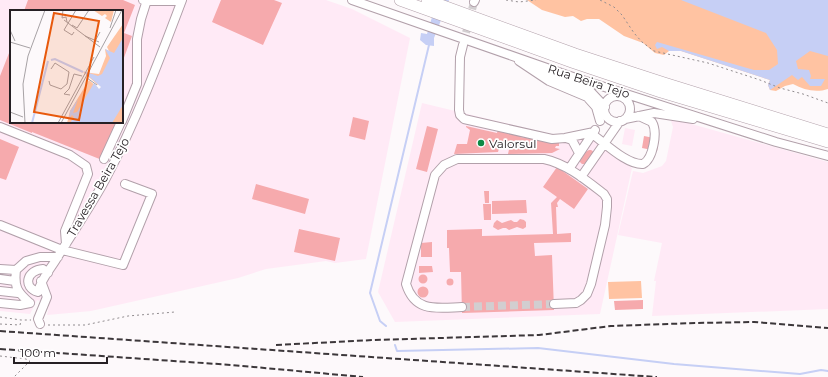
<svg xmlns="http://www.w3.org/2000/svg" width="828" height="377" font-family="Montserrat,sans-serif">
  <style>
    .built { fill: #ffeaf6; fill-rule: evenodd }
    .green { fill: #ffc3a2 }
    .water { fill: #c6cff5 }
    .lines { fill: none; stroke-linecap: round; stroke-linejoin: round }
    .stream { stroke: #c6cff5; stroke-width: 2 }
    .building { fill: #f6aaad }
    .minor-tunnel { stroke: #d2ced0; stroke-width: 8; stroke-dasharray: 8 4; stroke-linecap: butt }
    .minor-casing { stroke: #b2a0aa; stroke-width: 10 }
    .highway-casing { stroke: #b2a0aa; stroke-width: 12 }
    .path { stroke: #918c8f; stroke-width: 1; stroke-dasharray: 2 3; stroke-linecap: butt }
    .minor { stroke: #fff; stroke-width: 8 }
    .highway { stroke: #fff; stroke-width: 11 }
    .rail { stroke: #3c373a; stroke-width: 2; stroke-dasharray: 6 3; stroke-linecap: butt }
    .poi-dot { fill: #0c8945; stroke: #fff; stroke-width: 1.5 }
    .labels { text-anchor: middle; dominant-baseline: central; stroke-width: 3.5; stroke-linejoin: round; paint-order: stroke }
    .street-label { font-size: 12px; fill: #262024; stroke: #fff }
    .poi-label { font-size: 12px; fill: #262024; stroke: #fff; text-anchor: start }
    .inset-river { fill: none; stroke: #c6cff5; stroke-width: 2 }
    .inset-road { fill: none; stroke: #a7a2a5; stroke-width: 1 }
    .view { fill: #e8590c; fill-opacity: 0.15; stroke: #e8590c; stroke-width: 2 }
    .inset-edge { fill: none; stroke: #262024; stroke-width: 2 }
  </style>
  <rect width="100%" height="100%" fill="#fdf9fb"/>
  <path class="built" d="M 0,0 L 326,0 L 352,9 L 410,38 L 366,259 L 335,263 L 326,261 L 266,269 L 238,278 L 91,311 L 47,315 L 49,305 L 37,300 L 30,314 L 0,311 ZM 11,11 L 122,11 L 122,122 L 11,122 Z
    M 422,103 L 555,135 L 587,135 L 632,168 L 600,314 L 395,322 L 378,292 Z
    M 670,118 L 828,162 L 828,309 L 652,316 L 656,281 L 654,281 L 662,243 L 618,235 L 633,171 L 643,173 L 662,166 L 666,161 L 673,127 Z
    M 625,128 L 635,130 L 632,146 L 622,144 Z"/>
  <path class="green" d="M 527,0 L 772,0 L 828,22 L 828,89 C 816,93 804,90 793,84 L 785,86 L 776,91 L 770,90 L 768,85 L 770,80 L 681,51 L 669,51 L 664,55 L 655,53 L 643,43 L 624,36 L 599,19 L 587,19 L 581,21 L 573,16 L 565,17 L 542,10 Z
    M 641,281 L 642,298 L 609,299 L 608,282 Z"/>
  <path class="water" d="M 437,0 L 449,0 L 434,38 L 434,46 L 426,45 L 420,40 L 421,33 L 427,34 Z
    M 681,0 L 828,0 L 828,56 L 810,51 L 796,61 L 798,69 L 809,70 L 811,76 L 810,79 L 825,79 L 821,86 L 810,86 L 802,77 L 798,80 L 792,75 L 770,90 L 768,85 L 770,80 L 681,51 L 669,51 L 662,47 L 657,49 L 655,45 L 657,42 L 754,70 L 769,70 L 778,64 L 777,50 L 766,33 Z"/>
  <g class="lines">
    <path class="stream" d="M 386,326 L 380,321 L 370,293 L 429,45
      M 395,345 L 397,351 L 538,348 L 674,364 L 800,374 L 821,370 L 828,371"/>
  </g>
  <path class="building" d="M 28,0 L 123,0 L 135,5 L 124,33 L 132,36 L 122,63 L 122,11 L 24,11 Z
    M 221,0 L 274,0 L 282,3 L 263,45 L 212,22 Z
    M 11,48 L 11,122 L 117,122 L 102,160 L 32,132 L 32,133 L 0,120 L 0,76 Z
    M 353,117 L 369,121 L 365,140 L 349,136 Z
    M 427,126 L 438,129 L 427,172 L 416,169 Z
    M 466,126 L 497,133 L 498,129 L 520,134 L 520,137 L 559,143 L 559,146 L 556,146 L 555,148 L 560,149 L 552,153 L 508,154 L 510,145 L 500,145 L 498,152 L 454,154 L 457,144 L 467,144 L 470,130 L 466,127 Z
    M 644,136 L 659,139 L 657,151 L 642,148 Z
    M 0,139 L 19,147 L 6,180 L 0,178 Z
    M 589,150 L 591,150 L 594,152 L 586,164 L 582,164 L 579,161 L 580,155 Z
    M 557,167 L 588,189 L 574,209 L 560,199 L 557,203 L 558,207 L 556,207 L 557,234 L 571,233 L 571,242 L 534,243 L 535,256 L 552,255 L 554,310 L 462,313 L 461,272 L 450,272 L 449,248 L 447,248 L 447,230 L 482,229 L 482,236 L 553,234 L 551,203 L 557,197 L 543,187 Z
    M 256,184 L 309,199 L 305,214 L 252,199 Z
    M 484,191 L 489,191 L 489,203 L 485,203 Z
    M 526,200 L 527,213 L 492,214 L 492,201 Z
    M 483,204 L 491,204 L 491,220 L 484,220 Z
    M 520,219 L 524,220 L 526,222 L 526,227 L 523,229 L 517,227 L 509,230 L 506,228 L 503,228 L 498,230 L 493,227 L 494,223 L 497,220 L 502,223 L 511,220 L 514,222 L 517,222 Z
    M 299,229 L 340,238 L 335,261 L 294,252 Z
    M 432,242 L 432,257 L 421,257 L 421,243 Z
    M 419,266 L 432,266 L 433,272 L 419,273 Z
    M418.5 279a4.5 4.5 0 1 1 9 0a4.5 4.5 0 1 1-9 0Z
    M446.5 282a3.5 3.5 0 1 1 7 0a3.5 3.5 0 1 1-7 0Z
    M417.5 292a5.5 5.5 0 1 1 11 0a5.5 5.5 0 1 1-11 0Z
    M 643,300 L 643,309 L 615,310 L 614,301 Z"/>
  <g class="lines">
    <path class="minor-tunnel" d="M 463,44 L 474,2
      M 462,307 L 554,304"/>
    <defs>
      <path id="minor" d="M 143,0 L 146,1 L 181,1
        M 352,0 L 567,75 L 776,142 L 828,156
        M 474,2 L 475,0
        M 463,45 L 460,57 L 459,110 L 460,115 L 464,119 L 552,139 L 565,138 L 594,132
        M 519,61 L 549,81 L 587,97 L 596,107 L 600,121
        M 532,67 L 590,91 L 605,107
        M604 109a13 13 0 1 1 26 0a13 13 0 1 1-26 0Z
        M 625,119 L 654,113 L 693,119
        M 122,121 L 137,84 L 137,39 L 141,19 L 147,0
        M 0,127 L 70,155 L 86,166 L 88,174 L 65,231 L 66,244
        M 592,134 C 605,143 627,165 643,164 C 653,159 658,132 652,122 L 639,116
        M 566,138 L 572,140 L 579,153
        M 104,159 L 121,122
        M 569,169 L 595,130
        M 581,177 L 620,121
        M 0,225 L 62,250 L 123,265 L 152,194 L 125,184
        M 0,269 L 16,270
        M 48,273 L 43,269 C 27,270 22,287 38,292 C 42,277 50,270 57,258 C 73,232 91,206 105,180 C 136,122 159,61 182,0
        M 0,279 L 15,281
        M 0,291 L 18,293
        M 0,303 L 20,305 L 30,303
        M 30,303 C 17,292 14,287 16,270 L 26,261 L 40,257 L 58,257
        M 462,307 C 437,308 415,313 406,284 L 435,175 L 444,165 L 457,159 L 544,159 C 567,164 586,180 604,194 L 607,199 L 607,207 L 605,225 L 591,284 L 587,294 L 581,300 L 576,303 L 554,304
        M 40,324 L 38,319 L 47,297 L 41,281"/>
      <path id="highway" d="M 400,0 L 572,62 L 661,92 L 828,142
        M 427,0 L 575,54 L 664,83 L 828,134"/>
    </defs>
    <use href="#minor" class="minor-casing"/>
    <use href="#highway" class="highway-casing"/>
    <path class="path" d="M 506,0 L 519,2 L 536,0
      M 600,0 L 614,7 L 622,15 L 634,33 L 642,42 L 654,51 L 708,63 L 760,80 L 780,88 L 803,94 L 828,103
      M 0,317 L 21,320 L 31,320
      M 0,324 L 20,325 L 21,321
      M 48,325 L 85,325 L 128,316 L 175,312
      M 0,356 L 26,359 L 30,361 L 14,377"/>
    <use href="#minor" class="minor"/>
    <use href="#highway" class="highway"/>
    <path class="rail" d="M 0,331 L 657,377
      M 276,345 L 374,340 L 539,335 L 611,326 L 695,323 L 754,322 L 828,328
      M 0,349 L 232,365 L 363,377"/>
  </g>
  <circle class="poi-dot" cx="481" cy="143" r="4"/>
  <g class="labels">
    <g class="street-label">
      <text transform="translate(589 81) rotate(18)">Rua Beira Tejo</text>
      <text transform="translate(98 187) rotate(-60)">Travessa Beira Tejo</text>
    </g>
    <g class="poi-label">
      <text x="489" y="143">Valorsul</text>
    </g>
  </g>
  <g transform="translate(10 10)">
    <rect width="113" height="113" fill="#fdf9fb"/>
    <path d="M 83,0 L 104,0 L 101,12 L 95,8 L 97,6 L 95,4 L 92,6 ZM 113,14 L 113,38 L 88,75 L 73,62 L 89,64 L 96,46 L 95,39 L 99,41 L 97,37 ZM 79,70 L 88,78 L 65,113 L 57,113 L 60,101 ZM 113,83 L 113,113 L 92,113 Z" fill="#ffc3a2"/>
    <path d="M 113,28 L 113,95 L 102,113 L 60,113 L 64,107 L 62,105 L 59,108 L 60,101 L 68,89 L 63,103 L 67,102 L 84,73 L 89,79 L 91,77 L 73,61 L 88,66 L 92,64 L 100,48 L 95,39 L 104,43 Z" fill="#c6cff5"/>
    <path class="inset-river" d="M 41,50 L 45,49 L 73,62M 22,113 L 38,51"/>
    <path class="inset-road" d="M 53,0 L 52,8 L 56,7 L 57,12M 54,10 L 90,37M 62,15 L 67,18 L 79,0M 100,18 L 106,0M 0,20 L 5,31M 64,22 L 62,25 L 54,20 L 66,0M 75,26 L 89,32M 0,32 L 20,38M 84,33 L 90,22M 77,68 L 87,75M 39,71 L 40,75 L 51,79 L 57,74 L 59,62 L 45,53 L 41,59M 59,79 L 64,64 L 72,66M 59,79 L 54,84 L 60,85M 0,102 L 13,107M 15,113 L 13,74 L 18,46 L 35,0M 48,113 L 84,47M 51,113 L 112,0"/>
    <path class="view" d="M 44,3 L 89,11 L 69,110 L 24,102 Z"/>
    <rect width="113" height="113" class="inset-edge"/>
  </g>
  <path d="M14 357v6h93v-6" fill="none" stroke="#262024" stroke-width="2"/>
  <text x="20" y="357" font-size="12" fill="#262024" stroke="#ffffff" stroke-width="3" paint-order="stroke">100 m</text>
</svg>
